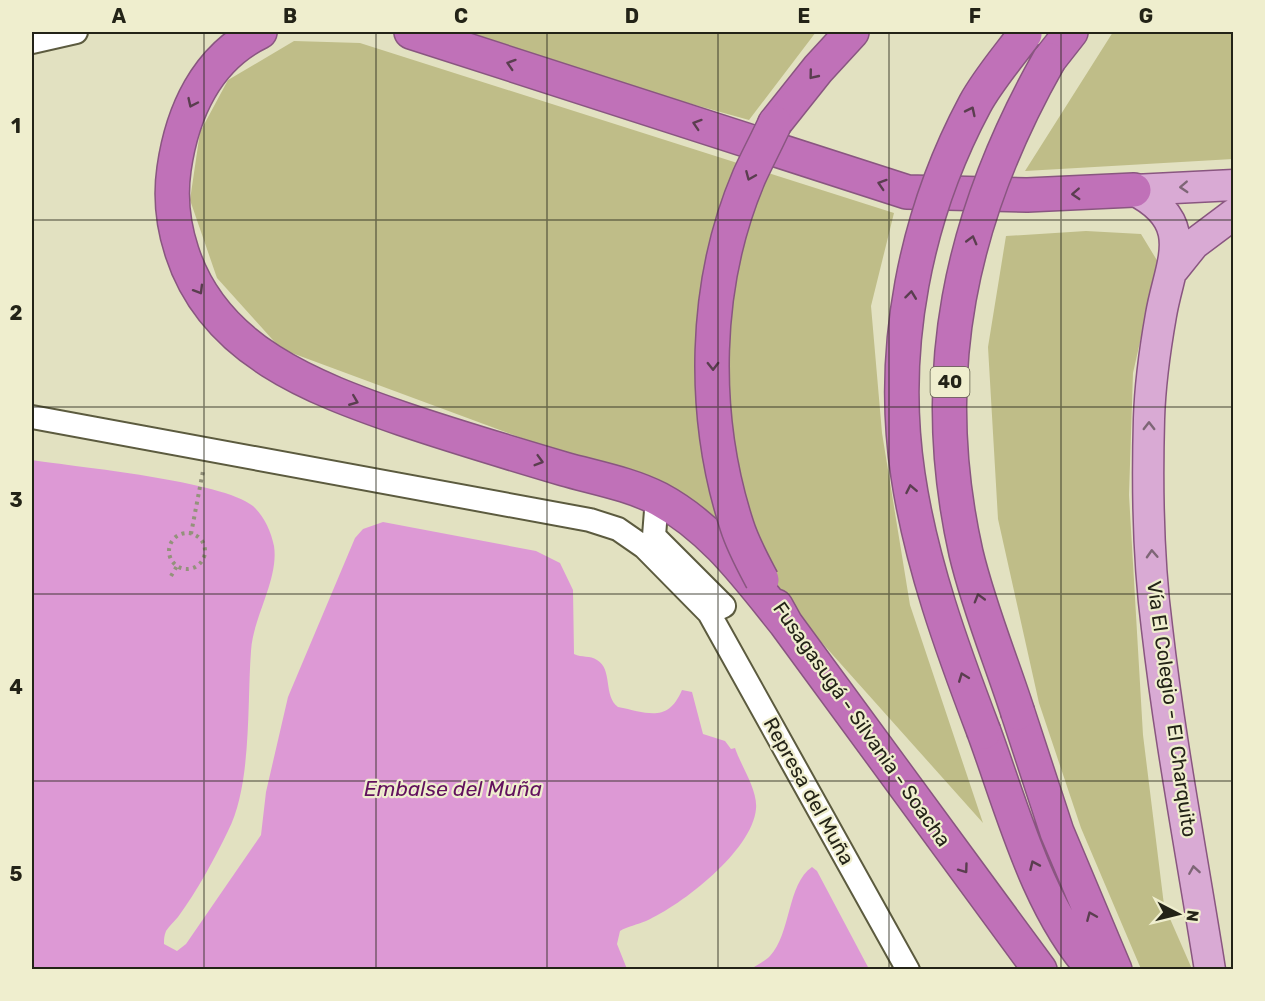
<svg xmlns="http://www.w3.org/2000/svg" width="1265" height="1001" font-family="Rubik,sans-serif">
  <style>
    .green { fill: #bfbd88 }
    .water { fill: #dd99d5 }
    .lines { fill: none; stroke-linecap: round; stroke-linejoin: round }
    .minor-casing { stroke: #5c5b3f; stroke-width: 26 }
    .major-casing { stroke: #895680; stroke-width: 33 }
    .highway-casing { stroke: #895680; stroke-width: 36 }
    .path { stroke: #93927b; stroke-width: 4; stroke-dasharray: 3 4.5; stroke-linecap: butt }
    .minor { stroke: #fff; stroke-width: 22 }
    .major { stroke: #d9aad4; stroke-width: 30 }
    .highway { stroke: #c071b8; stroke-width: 33 }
    .highway-bridge-casing { stroke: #895680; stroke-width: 36; stroke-linecap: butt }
    .highway-bridge { stroke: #c071b8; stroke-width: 33 }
    .oneway { stroke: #5a3e4f }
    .oneway2 { stroke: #7e6676 }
    .grid { fill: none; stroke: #232317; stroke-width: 1.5; stroke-opacity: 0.55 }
    .labels { text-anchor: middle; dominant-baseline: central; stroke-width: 4.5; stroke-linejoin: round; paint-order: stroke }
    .shield { fill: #efeece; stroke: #60604e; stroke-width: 1.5 }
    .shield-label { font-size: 18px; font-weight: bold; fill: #232317 }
    .street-label { font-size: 20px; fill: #232317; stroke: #efeece }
    .water-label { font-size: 21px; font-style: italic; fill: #62115d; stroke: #efeece }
    .neatline { fill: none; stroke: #232317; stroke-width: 2 }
    .grid-label { font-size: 20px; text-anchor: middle; font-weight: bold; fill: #232317 }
  </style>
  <rect width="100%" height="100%" fill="#e2e1c1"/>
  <path class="green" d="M 434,32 L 816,32 L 749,120 Z
    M 1113,32 L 1233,32 L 1233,159 L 1025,171 Z
    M 294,41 L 360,43 L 894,213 L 871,306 L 882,433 L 910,605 L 983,823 L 697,503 L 281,349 L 217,278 L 190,200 L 200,132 L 228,80 Z
    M 1086,231 L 1141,234 L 1158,262 L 1133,373 L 1129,495 L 1143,735 L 1164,905 L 1192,969 L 1141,969 L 1081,828 L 1039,703 L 998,519 L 988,347 L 1006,236 Z"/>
  <path class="water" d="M 32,460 C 77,467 223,481 253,506 C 264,516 271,531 274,546 C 279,579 253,617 251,651 C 247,703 252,785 228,831 C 214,860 197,891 178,917 C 174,922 169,926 166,931 C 164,936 164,939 164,944 L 177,951 L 186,944 L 261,835 L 266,792 L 288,697 L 355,538 L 363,529 L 383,522 L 536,551 L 560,563 L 573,590 L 574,654 C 582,658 590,655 597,660 C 613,669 603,696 618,707 C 648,713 668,723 682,690 L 692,692 L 703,734 L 725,741 L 731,749 L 735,748 C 741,766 758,790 756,809 C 752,851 682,905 646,921 C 637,925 628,926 620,931 L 617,944 L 627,969 L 32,969 Z
    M 812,867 L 817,871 L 869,969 L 751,969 C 757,965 765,961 770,956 C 791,934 787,884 812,867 Z"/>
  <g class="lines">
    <defs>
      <path id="minor" d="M 32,42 L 76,32
        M 32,417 L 590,520 L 618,529 L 644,547 L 709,613 L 724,606 L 654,536 L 657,498
        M 709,613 L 908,970"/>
      <path id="major" d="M 1134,190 C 1198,223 1170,262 1161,315 C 1155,349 1150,384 1149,419 C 1147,488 1148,559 1157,628 C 1170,742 1192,856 1210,970
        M 1134,190 L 1234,185
        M 1174,269 L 1194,244 L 1234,214"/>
      <path id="highway" d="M 260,32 C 206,58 182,113 174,169 C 170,197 173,225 182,252 C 214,351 313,388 403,419 C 456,437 510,453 564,469 C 596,478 630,484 659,499 C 713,528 748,577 786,624
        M 411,32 L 907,192 L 1027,195 L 1134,190
        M 1049,60 L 1071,32
        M 775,123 L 818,69 L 852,32
        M 776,606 L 786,624 L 1040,970
        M 1018,713 L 1057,832 L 1115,970
        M 984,732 C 1012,808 1038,909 1094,970"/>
    </defs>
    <use href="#minor" class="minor-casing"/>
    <use href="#major" class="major-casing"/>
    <use href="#highway" class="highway-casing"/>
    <path class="path" d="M169 551a18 18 0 1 1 36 0a18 18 0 1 1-36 0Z
      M 191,534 L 203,471
      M 171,576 L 177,566"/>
    <use href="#minor" class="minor"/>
    <use href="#major" class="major"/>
    <use href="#highway" class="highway"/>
    <defs>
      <path id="highway-bridge" d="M 762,580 C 753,563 743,545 737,526 C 701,415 703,285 749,177 C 757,159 767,141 775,123
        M 1018,713 C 1001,660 979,608 966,553 C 926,375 960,217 1049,60
        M 984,732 C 952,648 921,563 908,475 C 889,349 915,216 975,104 C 988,80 1008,57 1025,34"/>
    </defs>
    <use href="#highway-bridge" class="highway-bridge-casing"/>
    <use href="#highway-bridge" class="highway-bridge"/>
  </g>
  <defs><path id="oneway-chevron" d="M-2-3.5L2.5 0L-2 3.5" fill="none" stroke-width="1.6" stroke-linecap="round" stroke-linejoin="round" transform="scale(1.5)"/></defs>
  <g class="oneway">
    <use href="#oneway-chevron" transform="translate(511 64) rotate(-162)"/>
    <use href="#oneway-chevron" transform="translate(813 75) rotate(129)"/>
    <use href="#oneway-chevron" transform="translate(192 103) rotate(115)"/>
    <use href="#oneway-chevron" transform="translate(971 111) rotate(-64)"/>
    <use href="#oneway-chevron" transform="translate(697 124) rotate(-162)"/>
    <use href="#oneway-chevron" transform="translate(750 176) rotate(113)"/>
    <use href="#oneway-chevron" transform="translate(882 184) rotate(-162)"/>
    <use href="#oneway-chevron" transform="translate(1076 194) rotate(177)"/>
    <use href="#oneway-chevron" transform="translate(972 240) rotate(-75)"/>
    <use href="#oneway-chevron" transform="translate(199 290) rotate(59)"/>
    <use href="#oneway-chevron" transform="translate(911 295) rotate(-83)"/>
    <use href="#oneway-chevron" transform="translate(713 366) rotate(89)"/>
    <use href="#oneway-chevron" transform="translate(354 401) rotate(22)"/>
    <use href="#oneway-chevron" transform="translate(539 461) rotate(16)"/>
    <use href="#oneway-chevron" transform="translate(911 489) rotate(-101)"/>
    <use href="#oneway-chevron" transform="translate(979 598) rotate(-106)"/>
    <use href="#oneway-chevron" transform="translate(963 677) rotate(-111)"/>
    <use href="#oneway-chevron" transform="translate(1034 865) rotate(-114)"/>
    <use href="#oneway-chevron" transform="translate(964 869) rotate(54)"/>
    <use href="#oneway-chevron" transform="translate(1091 916) rotate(-113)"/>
  </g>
  <g class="oneway2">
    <use href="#oneway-chevron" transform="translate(1184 187) rotate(177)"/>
    <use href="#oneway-chevron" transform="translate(1149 426) rotate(-90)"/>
    <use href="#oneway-chevron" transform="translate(1152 554) rotate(-93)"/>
    <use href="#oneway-chevron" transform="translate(1194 870) rotate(-99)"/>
  </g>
  <path class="grid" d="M 204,32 L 204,970M 376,32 L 376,970M 547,32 L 547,970M 718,32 L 718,970M 889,32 L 889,970M 1061,32 L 1061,970M 32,220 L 1234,220M 32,407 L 1234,407M 32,594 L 1234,594M 32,781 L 1234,781"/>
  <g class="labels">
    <rect class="shield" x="930.5" y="367" width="39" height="30" rx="4.5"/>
    <g class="shield-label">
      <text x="950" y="382">40</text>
    </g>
    <g class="street-label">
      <text transform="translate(1172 709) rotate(82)">Vía El Colegio - El Charquito</text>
      <text transform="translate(862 724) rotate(55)">Fusagasugá - Silvania - Soacha</text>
      <text transform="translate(809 791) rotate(61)">Represa del Muña</text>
    </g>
    <g class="water-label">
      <text x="453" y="788">Embalse del Muña</text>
    </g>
  </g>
  <rect width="1265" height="1001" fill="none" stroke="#efeece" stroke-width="66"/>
  <g transform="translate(1178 914) rotate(97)" stroke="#efeece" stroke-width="4.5" paint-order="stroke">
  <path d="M0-4.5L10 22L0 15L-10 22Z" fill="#232317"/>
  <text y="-9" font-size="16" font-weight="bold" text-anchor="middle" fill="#232317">N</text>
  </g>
  <rect x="33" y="33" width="1199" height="935" class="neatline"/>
  <g class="grid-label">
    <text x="119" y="23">A</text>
    <text x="290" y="23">B</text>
    <text x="461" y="23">C</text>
    <text x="632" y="23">D</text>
    <text x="804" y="23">E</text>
    <text x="975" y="23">F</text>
    <text x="1146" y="23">G</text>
    <text x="16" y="133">1</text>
    <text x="16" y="320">2</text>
    <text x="16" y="507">3</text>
    <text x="16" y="694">4</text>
    <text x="16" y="881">5</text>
  </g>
</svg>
